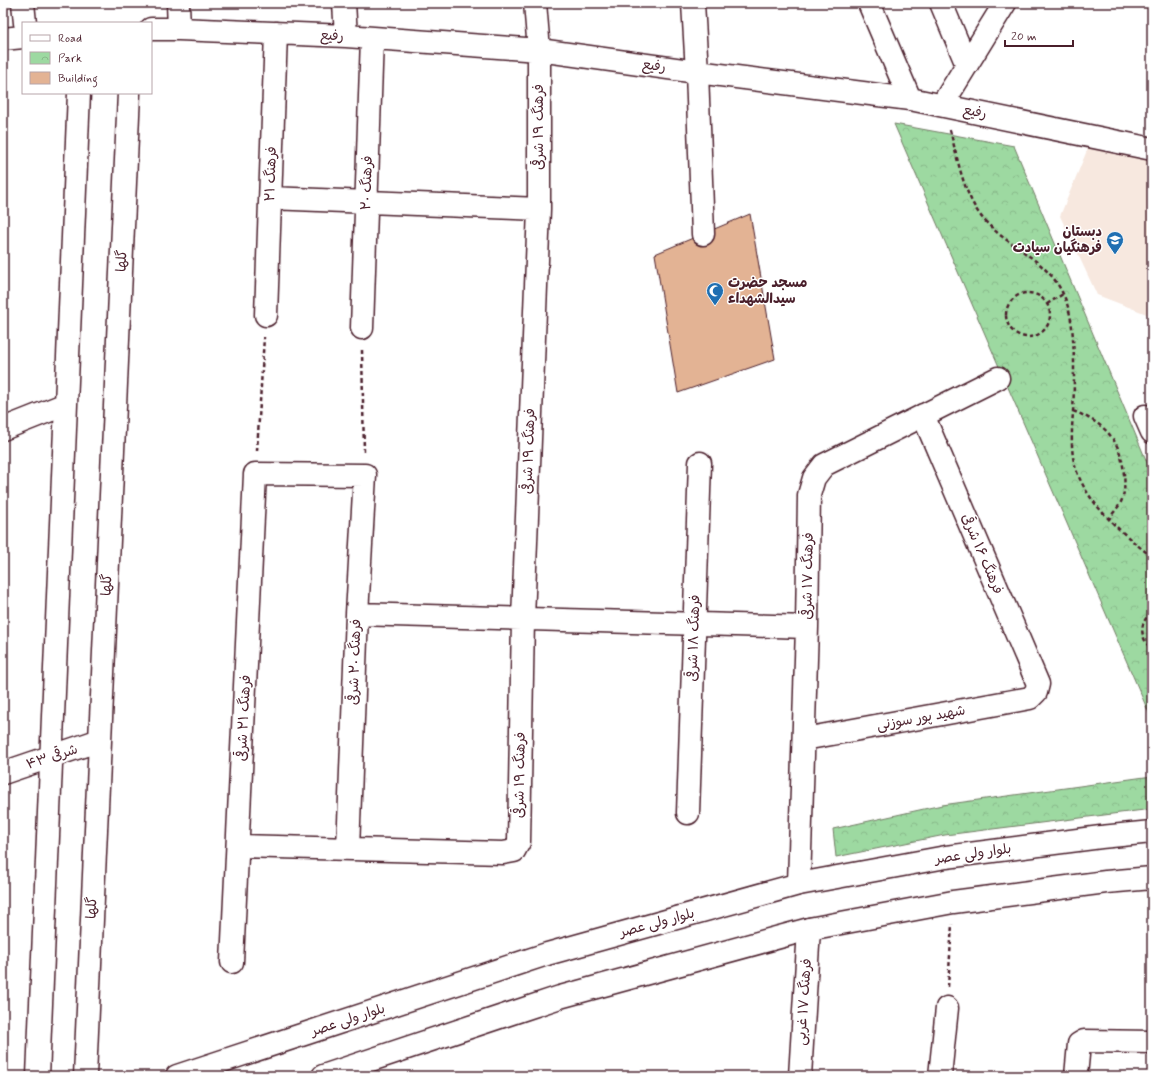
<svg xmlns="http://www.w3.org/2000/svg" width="1155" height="1079" font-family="Mynerve,'Playpen Sans Arabic',sans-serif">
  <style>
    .built { fill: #f7e8df }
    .park { fill: url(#park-crowns); stroke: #747c66 }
    .building { fill: #e3b394; stroke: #4a1f2b }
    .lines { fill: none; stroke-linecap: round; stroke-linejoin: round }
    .minor-casing { stroke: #4a1f2b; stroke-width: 25 }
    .major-casing { stroke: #4a1f2b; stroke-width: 25 }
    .path { stroke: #4a1f2b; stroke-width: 2.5; stroke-dasharray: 4 3; stroke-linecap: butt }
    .minor { stroke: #fff; stroke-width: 22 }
    .major { stroke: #fff; stroke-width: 22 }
    .labels { text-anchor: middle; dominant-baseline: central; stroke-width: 3; stroke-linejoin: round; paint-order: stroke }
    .street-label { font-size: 14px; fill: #4a1f2b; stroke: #fff }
    .poi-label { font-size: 14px; font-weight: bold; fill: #4a1f2b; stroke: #fff; text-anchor: end }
  </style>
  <defs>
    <pattern id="park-crowns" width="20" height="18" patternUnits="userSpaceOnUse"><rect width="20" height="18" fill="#9dd9a1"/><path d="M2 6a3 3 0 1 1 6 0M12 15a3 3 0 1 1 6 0" fill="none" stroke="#89ba8b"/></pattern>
  </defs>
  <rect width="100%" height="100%" fill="#fff"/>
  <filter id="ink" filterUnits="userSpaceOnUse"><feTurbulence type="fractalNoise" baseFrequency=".025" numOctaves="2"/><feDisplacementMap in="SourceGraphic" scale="8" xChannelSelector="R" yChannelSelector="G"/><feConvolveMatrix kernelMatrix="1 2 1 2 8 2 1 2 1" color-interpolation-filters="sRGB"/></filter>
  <g filter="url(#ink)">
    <path class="built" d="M 1090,143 L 1152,160 L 1152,316 L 1097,295 L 1060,216 Z"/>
    <path class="park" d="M 894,124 L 1014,146 L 1152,474 L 1152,720 Z
      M 1152,776 L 1152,809 L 945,835 L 836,857 L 833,829 L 942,805 Z"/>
    <path class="building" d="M 750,214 L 775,359 L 678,393 L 655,254 Z"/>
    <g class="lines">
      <defs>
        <path id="minor" d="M 23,3 L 25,23
          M 178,3 L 179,29
          M 344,3 L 346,36
          M 693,3 L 697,72 L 703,234
          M 869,3 L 910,99
          M 941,3 L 967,65
          M 151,29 L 179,29 L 346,36 L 539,50 L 697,72 L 910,99 L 1152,149
          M 3,39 L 23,37
          M 942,105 L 1005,3
          M 270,198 L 539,209
          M 266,315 L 276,33
          M 362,328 L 372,38
          M 1145,416 L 1152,432
          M 3,429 L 66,404
          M 357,614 L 807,627
          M 804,739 L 1030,698 L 1036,692 L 1038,684 L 923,415
          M 3,773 L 100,740
          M 688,813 L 700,463
          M 238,846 L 503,853 L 514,851 L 519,842 L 523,619 L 539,209 L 539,50 L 535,3
          M 799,884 L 807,627 L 809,495 L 814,478 L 824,465 L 998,378
          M 232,962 L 255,474 L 365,475 L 357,614 L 348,849
          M 38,1076 L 79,93
          M 85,1076 L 129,93
          M 800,1076 L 809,929
          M 940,1076 L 947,1008
          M 1076,1076 L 1079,1044 L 1084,1041 L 1152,1042"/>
        <path id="major" d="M 177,1076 L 547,954 L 799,884 L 946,857 L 1101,837 L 1152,832
          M 323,1076 L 560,997 L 809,929 L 953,902 L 1106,882 L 1152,878"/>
      </defs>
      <use href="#minor" class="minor-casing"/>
      <use href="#major" class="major-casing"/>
      <path class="path" d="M 950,130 C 958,160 964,199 986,222 C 1009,247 1045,259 1061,290 C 1073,312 1073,336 1074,361 C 1074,378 1074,395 1073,412 C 1072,427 1071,442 1073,457 C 1080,499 1121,532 1152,557
        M1006 315a22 22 0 1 1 44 0a22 22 0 1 1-44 0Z
        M 1047,304 L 1063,294
        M 362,350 L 364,453
        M 1073,411 C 1104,423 1121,439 1124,474 C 1125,483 1125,495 1120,504 C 1117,509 1112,514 1109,519
        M 257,451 L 264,337
        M 1152,613 C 1138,622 1140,639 1152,649
        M 948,987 L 952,924"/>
      <use href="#minor" class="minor"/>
      <use href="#major" class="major"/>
    </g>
  </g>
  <defs>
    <symbol id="school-pin" viewBox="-11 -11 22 30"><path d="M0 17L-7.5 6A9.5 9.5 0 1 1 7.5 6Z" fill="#1f6fb2" stroke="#fff"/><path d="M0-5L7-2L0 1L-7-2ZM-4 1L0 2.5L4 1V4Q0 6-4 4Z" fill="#fff"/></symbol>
    <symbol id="mosque-pin" viewBox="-11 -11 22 30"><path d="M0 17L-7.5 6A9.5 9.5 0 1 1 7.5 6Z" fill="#1f6fb2" stroke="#fff"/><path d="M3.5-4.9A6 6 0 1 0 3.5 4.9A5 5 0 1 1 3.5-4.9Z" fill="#fff"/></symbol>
  </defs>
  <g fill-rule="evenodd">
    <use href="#school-pin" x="1105" y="230" width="20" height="27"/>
    <use href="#mosque-pin" x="705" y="281" width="20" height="27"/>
  </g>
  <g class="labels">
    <g class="street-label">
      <text transform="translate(332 36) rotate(3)">رفیع</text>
      <text transform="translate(654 66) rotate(8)">رفیع</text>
      <text transform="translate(975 112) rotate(12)">رفیع</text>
      <text transform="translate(539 127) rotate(-90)">فرهنگ ۱۹ شرقی</text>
      <text transform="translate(271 174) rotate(-88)">فرهنگ ۲۱</text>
      <text transform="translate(367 183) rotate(-88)">فرهنگ ۲۰</text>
      <text transform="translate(122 261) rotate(-87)">گلها</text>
      <text transform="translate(529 451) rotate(-88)">فرهنگ ۱۹ شرقی</text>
      <text transform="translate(982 554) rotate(67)">فرهنگ ۱۶ شرقی</text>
      <text transform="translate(808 576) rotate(-89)">فرهنگ ۱۷ شرقی</text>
      <text transform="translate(107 585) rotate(-87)">گلها</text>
      <text transform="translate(694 638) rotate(-88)">فرهنگ ۱۸ شرقی</text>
      <text transform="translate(355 662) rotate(-88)">فرهنگ ۲۰ شرقی</text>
      <text transform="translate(244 718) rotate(-87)">فرهنگ ۲۱ شرقی</text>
      <text transform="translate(921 718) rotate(-10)">شهید پور سوزنی</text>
      <text transform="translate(52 757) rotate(-18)">۴۳ شرقی</text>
      <text transform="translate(520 775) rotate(-89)">فرهنگ ۱۹ شرقی</text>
      <text transform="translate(973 854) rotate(-8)">بلوار ولی عصر</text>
      <text transform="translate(92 908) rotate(-87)">گلها</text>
      <text transform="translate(657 923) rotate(-15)">بلوار ولی عصر</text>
      <text transform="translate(804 1002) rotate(-86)">فرهنگ ۱۷ غربی</text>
      <text transform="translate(348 1020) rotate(-18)">بلوار ولی عصر</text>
    </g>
    <g class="poi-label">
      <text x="1102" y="232">دبستان<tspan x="1102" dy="16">فرهنگیان سیادت</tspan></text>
      <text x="728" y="283" text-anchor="start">مسجد حضرت<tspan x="728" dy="16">سیدالشهداء</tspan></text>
    </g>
  </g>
  <rect width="1155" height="1079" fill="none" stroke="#fff" stroke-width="16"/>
  <rect x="8" y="8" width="1139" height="1063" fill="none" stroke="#4a1f2b" stroke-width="1.5" filter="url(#ink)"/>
  <rect x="22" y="22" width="130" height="72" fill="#ffffff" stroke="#b7a5aa"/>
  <rect x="30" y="35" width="20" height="6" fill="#ffffff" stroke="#b7a5aa"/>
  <text x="58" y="42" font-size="12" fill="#4a1f2b">Road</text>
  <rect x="30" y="52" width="20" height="12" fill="url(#park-crowns)" stroke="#b7a5aa"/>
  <text x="58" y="62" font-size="12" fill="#4a1f2b">Park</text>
  <rect x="30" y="72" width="20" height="12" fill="#e3b394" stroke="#b7a5aa"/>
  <text x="58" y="82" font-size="12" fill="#4a1f2b">Building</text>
  <path d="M1005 40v6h68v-6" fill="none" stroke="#4a1f2b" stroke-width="2"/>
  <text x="1011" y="40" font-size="12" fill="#4a1f2b" stroke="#ffffff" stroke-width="3" paint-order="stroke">20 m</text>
</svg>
